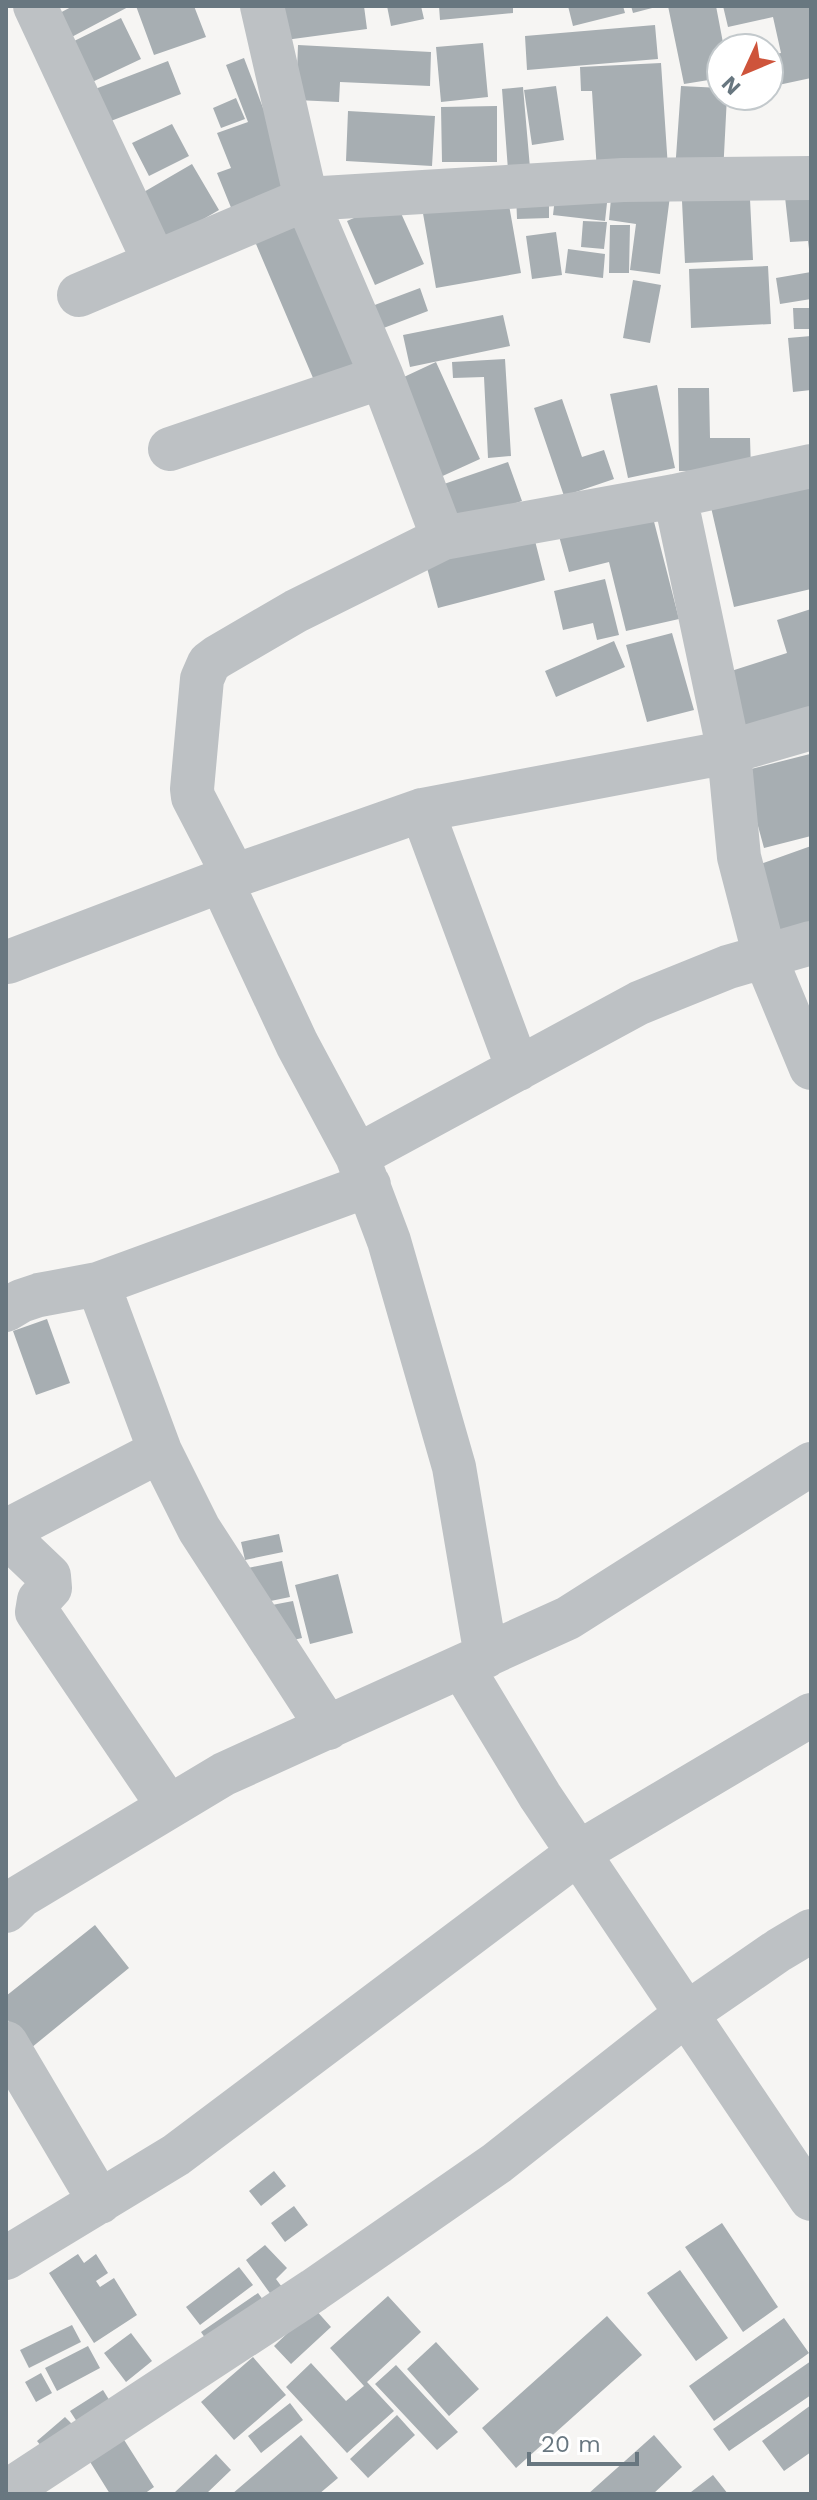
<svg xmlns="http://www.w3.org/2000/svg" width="817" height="2500" font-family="'Work Sans',sans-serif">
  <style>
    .building { fill: #a7aeb2 }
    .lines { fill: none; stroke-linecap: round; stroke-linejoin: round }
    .minor { stroke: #bdc1c4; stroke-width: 44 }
  </style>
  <rect width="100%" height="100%" fill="#f6f5f3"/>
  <path class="building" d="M 73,6 L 130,6 L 66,40 L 54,16 Z
    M 136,6 L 194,6 L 206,37 L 154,55 Z
    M 273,6 L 364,6 L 367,29 L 278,41 Z
    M 387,6 L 421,6 L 424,19 L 391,26 Z
    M 439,6 L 513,6 L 513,13 L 440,20 Z
    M 568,6 L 623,6 L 625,13 L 573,26 Z
    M 631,6 L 655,6 L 656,7 L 633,13 Z
    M 668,6 L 716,6 L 724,48 L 721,48 L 721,78 L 684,84 Z
    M 723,6 L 811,6 L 811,78 L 769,87 L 769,55 L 781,53 L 773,17 L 728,27 Z
    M 121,18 L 141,59 L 88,84 L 68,44 Z
    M 655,25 L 658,59 L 527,70 L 525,36 Z
    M 483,43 L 488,97 L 441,102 L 436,47 Z
    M 298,45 L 431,52 L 430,86 L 340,82 L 339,102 L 296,100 Z
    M 244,58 L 293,187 L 232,210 L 217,173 L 231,168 L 217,133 L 248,122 L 226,65 Z
    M 168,61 L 181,94 L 103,124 L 90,91 Z
    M 661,63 L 668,168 L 597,172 L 592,91 L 581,91 L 580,67 Z
    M 556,86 L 564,140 L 532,145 L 524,90 Z
    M 681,86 L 721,88 L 721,96 L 727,96 L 723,174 L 675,171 Z
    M 523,87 L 530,168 L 508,170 L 502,89 Z
    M 236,98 L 245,119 L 221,128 L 213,108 Z
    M 497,106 L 497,162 L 442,162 L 441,107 Z
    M 348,111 L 435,116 L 432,166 L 346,161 Z
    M 172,124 L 189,156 L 149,176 L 132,143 Z
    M 192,164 L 219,210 L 157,246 L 130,200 Z
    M 506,188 L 521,273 L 436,288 L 421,202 Z
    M 612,188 L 670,196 L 660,274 L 630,270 L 636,224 L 609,220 Z
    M 556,189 L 608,194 L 605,221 L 553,215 Z
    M 549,192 L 549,218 L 517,219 L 516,193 Z
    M 811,194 L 811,249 L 809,249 L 808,241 L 790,242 L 785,197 Z
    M 750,199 L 753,260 L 685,263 L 682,201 Z
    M 395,200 L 424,264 L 375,285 L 347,221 Z
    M 300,217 L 363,365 L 316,385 L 253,237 Z
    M 583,221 L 607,222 L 604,249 L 581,247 Z
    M 610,225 L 630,225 L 629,273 L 609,273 Z
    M 556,232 L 562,275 L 532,279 L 526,236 Z
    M 568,249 L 605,254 L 603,278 L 565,273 Z
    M 768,266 L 771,324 L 691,328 L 689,269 Z
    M 811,272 L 811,299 L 780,304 L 776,278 Z
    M 633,280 L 661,285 L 650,343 L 623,338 Z
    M 420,288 L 428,311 L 381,329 L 372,306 Z
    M 793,308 L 811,308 L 811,329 L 794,329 Z
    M 503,315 L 510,346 L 410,367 L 403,335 Z
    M 811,336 L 811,390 L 793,392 L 788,338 Z
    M 505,359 L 511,456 L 488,458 L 484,377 L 453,378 L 452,362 Z
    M 436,362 L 480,459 L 436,479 L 391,383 Z
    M 657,385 L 675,468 L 628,478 L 610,394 Z
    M 678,388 L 709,388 L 710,438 L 750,438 L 751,470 L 679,471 Z
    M 562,399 L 582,457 L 604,450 L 614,479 L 564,496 L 534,408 Z
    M 508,462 L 522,501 L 457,523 L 444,484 Z
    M 811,480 L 811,589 L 734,607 L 710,503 Z
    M 650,506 L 679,619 L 626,631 L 609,562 L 569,572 L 557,529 Z
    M 532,529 L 545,580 L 438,608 L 424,557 Z
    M 605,579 L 619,635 L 597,640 L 593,623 L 563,630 L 554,591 Z
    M 811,609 L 811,715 L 748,735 L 728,672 L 787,653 L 777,620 Z
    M 672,633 L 694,710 L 647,722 L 626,645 Z
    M 614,641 L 625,667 L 556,697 L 545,671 Z
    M 810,754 L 811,836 L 764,848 L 743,771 Z
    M 811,846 L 811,930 L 772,943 L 747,869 Z
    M 47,1319 L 70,1383 L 36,1395 L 13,1331 Z
    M 279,1534 L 283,1552 L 245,1560 L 241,1542 Z
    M 282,1561 L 290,1597 L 256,1604 L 248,1568 Z
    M 338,1574 L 353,1633 L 310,1644 L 295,1585 Z
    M 293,1601 L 302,1638 L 280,1643 L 272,1605 Z
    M 95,1925 L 129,1968 L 31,2048 L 6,2018 L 6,1996 Z
    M 274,2171 L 286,2186 L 261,2206 L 249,2191 Z
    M 294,2206 L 308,2225 L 285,2242 L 271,2223 Z
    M 722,2223 L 778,2307 L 743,2332 L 685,2247 Z
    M 265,2245 L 287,2268 L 276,2279 L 288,2295 L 277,2303 L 246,2260 Z
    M 78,2254 L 84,2263 L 96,2254 L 108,2273 L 96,2281 L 100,2287 L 114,2278 L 137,2315 L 94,2343 L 49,2273 Z
    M 239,2267 L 253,2285 L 200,2325 L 186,2307 Z
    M 680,2270 L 728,2338 L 696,2361 L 647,2293 Z
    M 258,2293 L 269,2308 L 212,2348 L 201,2332 Z
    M 388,2296 L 421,2332 L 367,2382 L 394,2411 L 347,2453 L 286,2387 L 311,2363 L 346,2401 L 364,2386 L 330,2348 Z
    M 314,2308 L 331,2327 L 291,2364 L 274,2346 Z
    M 607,2316 L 642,2355 L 516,2468 L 482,2428 Z
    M 784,2318 L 809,2353 L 714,2421 L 689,2386 Z
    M 72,2325 L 81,2342 L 29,2368 L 20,2350 Z
    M 131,2333 L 152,2361 L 126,2382 L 104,2353 Z
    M 436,2342 L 479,2389 L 449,2416 L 407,2369 Z
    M 88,2346 L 100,2368 L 57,2391 L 45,2368 Z
    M 253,2357 L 286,2395 L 234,2440 L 201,2402 Z
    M 811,2361 L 811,2395 L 729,2451 L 713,2429 Z
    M 396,2365 L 458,2432 L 437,2450 L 375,2384 Z
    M 41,2373 L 52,2393 L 36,2402 L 25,2382 Z
    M 103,2390 L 113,2406 L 81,2428 L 70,2411 Z
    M 290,2403 L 303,2420 L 261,2453 L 248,2436 Z
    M 811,2405 L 811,2452 L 784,2471 L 762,2441 Z
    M 397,2415 L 415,2435 L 368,2478 L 350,2459 Z
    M 65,2417 L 74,2426 L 46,2452 L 37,2441 Z
    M 121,2435 L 154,2487 L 144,2494 L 110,2494 L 87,2457 Z
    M 301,2435 L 338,2478 L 319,2494 L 232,2494 Z
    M 654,2435 L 682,2467 L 653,2494 L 588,2494 Z
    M 216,2454 L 231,2470 L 206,2494 L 176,2494 L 175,2492 Z
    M 713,2475 L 728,2494 L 693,2494 L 691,2492 Z"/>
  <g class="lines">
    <path class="minor" d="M 35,6 L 154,261
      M 262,6 L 306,199 L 382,377 L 443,538
      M 79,295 L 306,199 L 623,180 L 811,178
      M 170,449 L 382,377
      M 675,496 L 729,752 L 739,857 L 765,957 L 811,1068
      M 422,810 L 518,1069
      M 234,876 L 193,797 L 192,789 L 202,679 L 209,663 L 217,657 L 296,611 L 443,538 L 675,496 L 811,466
      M 221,881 L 297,1044 L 357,1156 L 389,1241 L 454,1467 L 486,1656
      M 8,962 L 234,876 L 422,810 L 729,752 L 811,728
      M 357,1156 L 639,1003 L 728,967 L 811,943
      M 98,1284 L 160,1451 L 199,1529 L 328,1728
      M 6,1310 L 21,1301 L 39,1295 L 98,1284 L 369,1185
      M 6,1531 L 160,1451
      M 6,1535 L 49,1576 L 50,1588 L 39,1600 L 37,1612 L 169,1807
      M 462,1667 L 540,1796 L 811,2199
      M 6,1911 L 21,1896 L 224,1774 L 568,1618 L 811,1464
      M 6,2043 L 100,2202
      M 6,2258 L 176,2155 L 578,1853 L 811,1715
      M 6,2492 L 314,2290 L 497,2163 L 686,2014 L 779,1950 L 811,1931"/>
  </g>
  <rect width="817" height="2500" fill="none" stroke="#687780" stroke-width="16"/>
  <g transform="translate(745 72) rotate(226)"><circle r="38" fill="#ffffff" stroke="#c3c9cc" stroke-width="2"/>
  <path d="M0-6L14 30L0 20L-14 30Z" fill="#ce543b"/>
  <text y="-12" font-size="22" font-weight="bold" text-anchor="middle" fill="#687780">N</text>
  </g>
  <path d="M529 2452v12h108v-12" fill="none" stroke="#687780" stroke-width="4"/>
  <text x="541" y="2452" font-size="24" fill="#687780" stroke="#ffffff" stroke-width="6" paint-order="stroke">20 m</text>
</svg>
